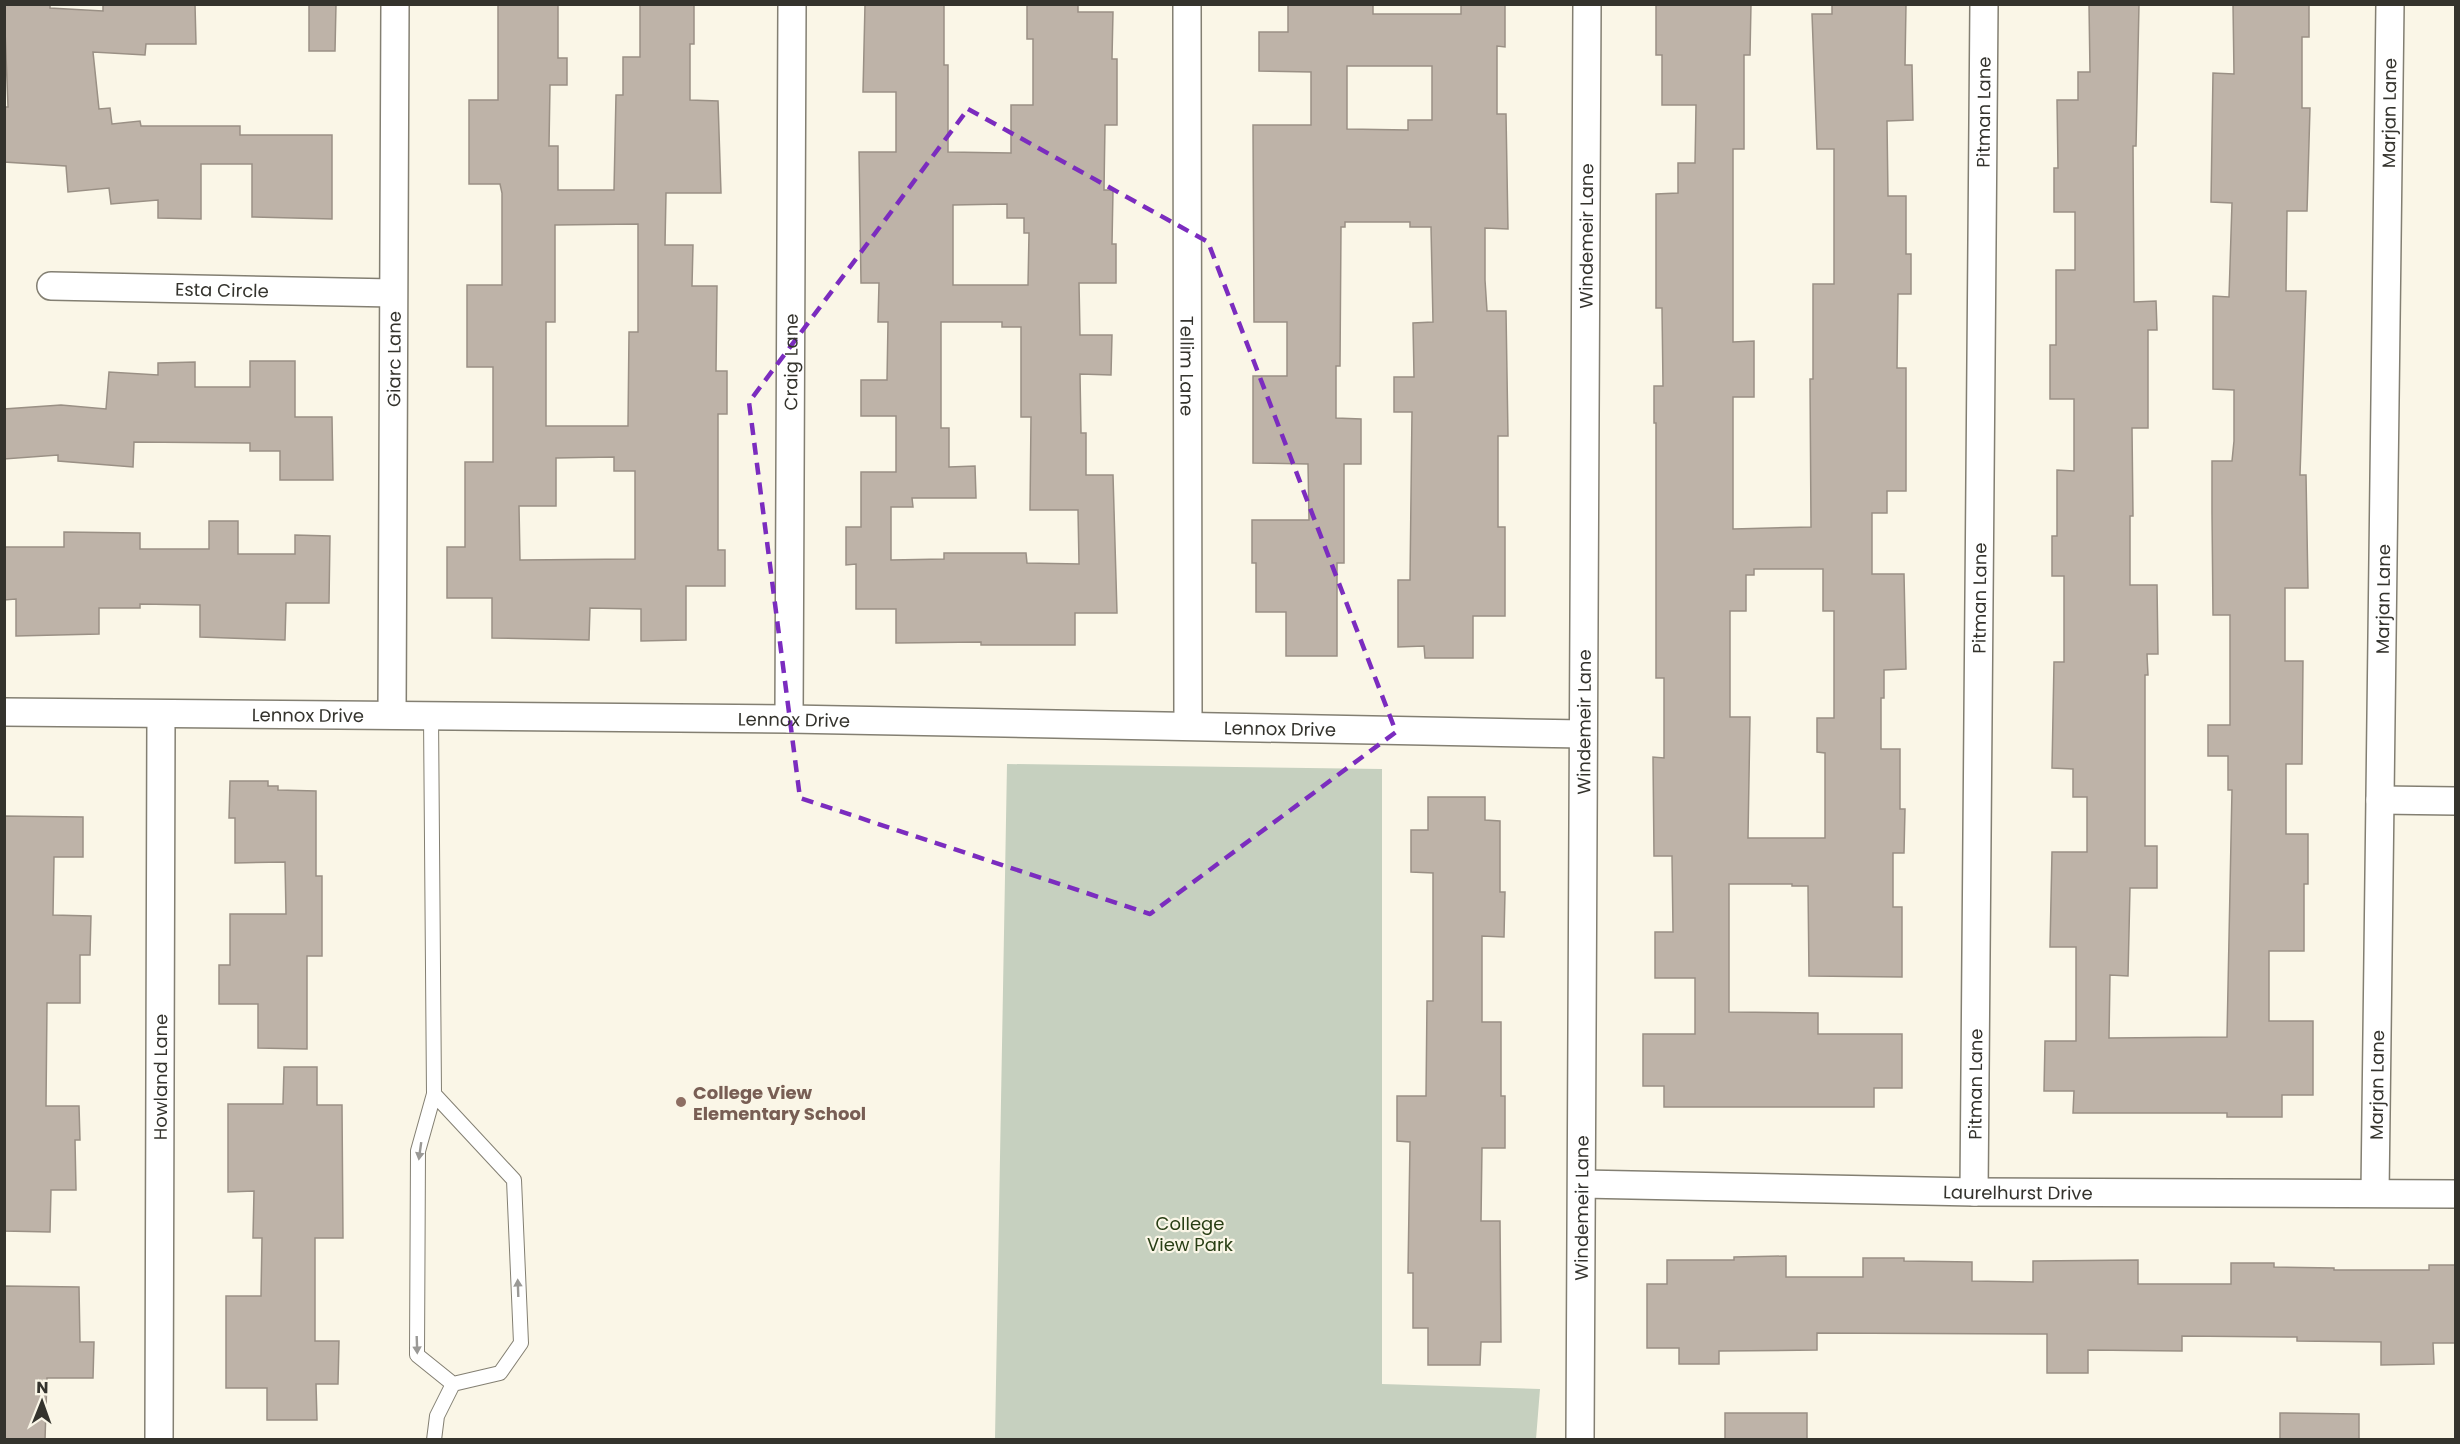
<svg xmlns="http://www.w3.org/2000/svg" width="2460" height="1444" font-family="Poppins,sans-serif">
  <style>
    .green { fill: #c6d0bf }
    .building { fill: #beb3a8; stroke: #9a9085; stroke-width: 1.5; fill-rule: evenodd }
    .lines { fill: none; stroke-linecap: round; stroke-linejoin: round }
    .lane-casing { stroke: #837f72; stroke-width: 16 }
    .street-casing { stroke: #837f72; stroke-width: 30 }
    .lane { stroke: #fff; stroke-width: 14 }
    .street { stroke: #fff; stroke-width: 27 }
    .oneway { fill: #9a9996 }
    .marked { fill: none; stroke: #7b2cbf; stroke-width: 4.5; stroke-dasharray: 12 8; stroke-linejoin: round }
    .education-dot { fill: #8d6e63; stroke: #faf6e7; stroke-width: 2 }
    .labels { text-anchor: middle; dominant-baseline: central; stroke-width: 4.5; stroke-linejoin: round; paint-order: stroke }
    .street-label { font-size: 18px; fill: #34332d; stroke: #faf6e7 }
    .education-label { font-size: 18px; font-weight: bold; fill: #785e54; stroke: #faf6e7; text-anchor: start }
    .park-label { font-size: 18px; fill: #283e14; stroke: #faf6e7 }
  </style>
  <rect width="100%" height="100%" fill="#faf6e7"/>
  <path class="green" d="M 1007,764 L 1382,769 L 1382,1384 L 1540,1389 L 1536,1439 L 995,1439 Z"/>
  <path class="building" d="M 4,4 L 50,4 L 50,8 L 103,11 L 103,4 L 195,4 L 196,44 L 146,44 L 145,55 L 93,52 L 99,109 L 110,108 L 112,124 L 140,121 L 141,126 L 240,126 L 240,135 L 332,135 L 332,219 L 252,217 L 252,164 L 201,164 L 201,219 L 158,218 L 158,200 L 111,204 L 109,188 L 68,192 L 66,166 L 4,162 L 4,107 L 8,107 Z
    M 309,4 L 336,4 L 335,51 L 309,51 Z
    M 498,4 L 558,4 L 558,58 L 567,58 L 567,85 L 550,85 L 549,146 L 558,146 L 558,190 L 614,190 L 616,95 L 623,95 L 623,57 L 640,57 L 640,4 L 694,4 L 694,44 L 690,44 L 690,100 L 718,101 L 721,193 L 666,193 L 665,245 L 693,245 L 692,286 L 717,286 L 716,371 L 727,371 L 727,414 L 718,414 L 718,550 L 725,550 L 725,586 L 686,586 L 686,640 L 641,641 L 641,609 L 590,608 L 589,640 L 492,638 L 492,598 L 447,598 L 447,547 L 465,547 L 465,462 L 493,462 L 493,367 L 467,367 L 467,285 L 502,285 L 502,193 L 500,184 L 469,184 L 469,100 L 498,100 ZM 638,224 L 638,332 L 629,332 L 628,426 L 546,426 L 546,322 L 555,322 L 555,225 ZM 614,457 L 614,471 L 635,471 L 635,559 L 520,560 L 519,506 L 556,506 L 556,458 Z
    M 865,4 L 944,4 L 944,65 L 948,65 L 948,152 L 1011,153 L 1011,105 L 1033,105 L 1033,39 L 1027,39 L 1027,4 L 1078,4 L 1078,12 L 1113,12 L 1112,59 L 1117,59 L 1117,125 L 1105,125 L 1104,190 L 1113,190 L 1112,244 L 1116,244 L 1116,283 L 1079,283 L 1080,335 L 1112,335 L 1111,375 L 1080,374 L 1081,433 L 1086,433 L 1086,475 L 1113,475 L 1117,613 L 1075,613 L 1075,645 L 981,645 L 981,642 L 896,643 L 896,609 L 856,609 L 856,564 L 846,565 L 846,527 L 861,527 L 861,472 L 896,472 L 896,416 L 861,416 L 861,380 L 887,380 L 888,322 L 878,322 L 879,283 L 861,283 L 859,152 L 896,152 L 896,92 L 863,92 ZM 1007,204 L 1007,218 L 1024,218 L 1024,233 L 1029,233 L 1028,285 L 953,285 L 953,205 ZM 941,322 L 1002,322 L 1002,327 L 1021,327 L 1021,417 L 1031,417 L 1030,510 L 1078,510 L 1079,564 L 1027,563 L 1026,553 L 944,553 L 944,559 L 891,560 L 891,507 L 913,507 L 912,498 L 976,498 L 975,466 L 949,467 L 949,428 L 941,428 Z
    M 1288,4 L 1373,4 L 1373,14 L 1461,14 L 1461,4 L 1505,4 L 1505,47 L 1497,46 L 1497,114 L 1506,114 L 1508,229 L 1485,228 L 1485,280 L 1487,311 L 1506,311 L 1508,436 L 1498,436 L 1498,527 L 1505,527 L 1505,616 L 1473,616 L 1473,658 L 1425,658 L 1424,646 L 1398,647 L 1398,580 L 1410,580 L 1412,412 L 1394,412 L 1394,377 L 1414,377 L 1413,323 L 1433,322 L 1431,227 L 1410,227 L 1410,222 L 1345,222 L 1345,227 L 1341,227 L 1340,366 L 1336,366 L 1336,418 L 1361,419 L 1361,464 L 1344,464 L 1344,563 L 1337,563 L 1337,656 L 1286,656 L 1286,612 L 1256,612 L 1256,563 L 1252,563 L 1252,520 L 1309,520 L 1308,464 L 1253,463 L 1253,376 L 1287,376 L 1287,322 L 1254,322 L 1253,125 L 1311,125 L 1311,72 L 1259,71 L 1259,32 L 1288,32 ZM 1347,66 L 1432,66 L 1432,120 L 1408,120 L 1408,130 L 1347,129 Z
    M 1656,4 L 1751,4 L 1750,55 L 1744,55 L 1744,149 L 1733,149 L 1733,342 L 1754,341 L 1754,397 L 1733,397 L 1733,529 L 1811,527 L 1810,379 L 1813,379 L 1813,284 L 1834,284 L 1834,149 L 1817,149 L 1812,14 L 1832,14 L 1832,4 L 1906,4 L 1905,65 L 1912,65 L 1913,120 L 1887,121 L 1888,196 L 1906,196 L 1906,254 L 1911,254 L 1911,294 L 1898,294 L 1897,368 L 1906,368 L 1906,491 L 1887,491 L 1887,513 L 1872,513 L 1872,574 L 1904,574 L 1906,669 L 1884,670 L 1884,698 L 1881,698 L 1881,749 L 1900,749 L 1900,809 L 1905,809 L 1904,853 L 1893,853 L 1893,907 L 1902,907 L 1902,977 L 1809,976 L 1808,886 L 1792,886 L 1792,884 L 1729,884 L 1729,1012 L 1818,1013 L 1818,1034 L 1902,1034 L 1902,1088 L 1874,1088 L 1874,1107 L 1664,1107 L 1664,1086 L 1643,1086 L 1643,1034 L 1695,1034 L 1695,978 L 1655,978 L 1655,932 L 1673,932 L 1672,856 L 1654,856 L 1653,757 L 1664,758 L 1664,678 L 1656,678 L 1656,423 L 1654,423 L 1654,386 L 1663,386 L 1662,308 L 1656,308 L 1656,194 L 1678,193 L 1678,163 L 1695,163 L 1696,105 L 1662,105 L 1662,55 L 1656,55 ZM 1754,569 L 1823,569 L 1823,611 L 1834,611 L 1834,718 L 1817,718 L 1817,752 L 1825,753 L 1825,838 L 1748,838 L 1750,717 L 1730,717 L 1730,611 L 1746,611 L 1746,575 L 1754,575 Z
    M 2089,4 L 2139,4 L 2136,146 L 2133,146 L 2134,302 L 2156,301 L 2157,330 L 2148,330 L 2148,428 L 2132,428 L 2133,516 L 2130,516 L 2130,585 L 2157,585 L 2158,654 L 2147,654 L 2148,675 L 2145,675 L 2145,846 L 2157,846 L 2157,888 L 2130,888 L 2128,976 L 2110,975 L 2109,1038 L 2227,1037 L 2232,790 L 2228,790 L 2228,756 L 2208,756 L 2208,725 L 2230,725 L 2230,615 L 2213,615 L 2212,513 L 2212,461 L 2232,461 L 2234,441 L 2234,390 L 2213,389 L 2213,296 L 2229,297 L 2232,203 L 2211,202 L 2213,73 L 2234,74 L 2233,4 L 2309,4 L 2309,37 L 2302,37 L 2302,108 L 2310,108 L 2307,211 L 2287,211 L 2286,291 L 2306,291 L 2300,475 L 2306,475 L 2308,588 L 2285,588 L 2285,661 L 2303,661 L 2302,764 L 2286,764 L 2286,834 L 2308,834 L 2308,884 L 2304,884 L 2304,951 L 2269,951 L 2269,1021 L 2313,1021 L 2313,1095 L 2282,1095 L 2282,1117 L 2227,1117 L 2227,1113 L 2073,1113 L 2074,1091 L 2044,1091 L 2045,1041 L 2076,1041 L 2076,947 L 2050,947 L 2052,852 L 2087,852 L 2087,797 L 2073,797 L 2073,769 L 2052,768 L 2054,662 L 2064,662 L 2064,576 L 2052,576 L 2052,536 L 2057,536 L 2057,470 L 2074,471 L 2074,399 L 2050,399 L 2050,345 L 2056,345 L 2056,270 L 2075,270 L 2075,212 L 2054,212 L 2054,168 L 2058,168 L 2057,100 L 2078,100 L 2078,72 L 2090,72 Z
    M 250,361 L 295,361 L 295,417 L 332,417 L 333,480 L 280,480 L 280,451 L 250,451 L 250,443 L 134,442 L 133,467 L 58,461 L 58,455 L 4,459 L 4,409 L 61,405 L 106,409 L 109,372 L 158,375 L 158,363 L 195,362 L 195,387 L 250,387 Z
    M 209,521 L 238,521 L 238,554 L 295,554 L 295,535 L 330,536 L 329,603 L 286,603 L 285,640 L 200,637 L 200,605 L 140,604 L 140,608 L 99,608 L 99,634 L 16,636 L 16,599 L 4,600 L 4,547 L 64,547 L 64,532 L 140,533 L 140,549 L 209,549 Z
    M 230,781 L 268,781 L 268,786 L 278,786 L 278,790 L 316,791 L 316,876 L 322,876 L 322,956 L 307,956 L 307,1049 L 258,1048 L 258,1004 L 219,1004 L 219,965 L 230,965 L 230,914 L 286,914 L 285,862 L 235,863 L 235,818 L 229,818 Z
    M 1428,797 L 1485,797 L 1485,820 L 1500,821 L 1500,892 L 1505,892 L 1504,937 L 1482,936 L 1482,1022 L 1501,1022 L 1501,1096 L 1505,1096 L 1505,1148 L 1482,1148 L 1481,1221 L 1500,1221 L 1501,1342 L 1481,1342 L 1480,1365 L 1428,1365 L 1428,1328 L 1413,1328 L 1413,1273 L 1408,1273 L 1410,1142 L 1397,1141 L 1397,1096 L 1426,1096 L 1427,1001 L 1433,1001 L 1433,873 L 1411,872 L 1411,830 L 1428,830 Z
    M 4,816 L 83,817 L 83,857 L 54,857 L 53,915 L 91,916 L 90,955 L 80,955 L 80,1003 L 47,1003 L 46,1106 L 79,1106 L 80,1140 L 75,1140 L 76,1190 L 51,1190 L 50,1232 L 4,1231 Z
    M 284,1067 L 317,1067 L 317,1105 L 342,1105 L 343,1238 L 315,1238 L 315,1341 L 339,1341 L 338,1384 L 316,1384 L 317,1420 L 267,1420 L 267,1388 L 226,1388 L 226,1296 L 261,1296 L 262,1238 L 253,1238 L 254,1191 L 228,1192 L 228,1104 L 283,1104 Z
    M 1786,1256 L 1786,1277 L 1863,1277 L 1863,1258 L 1904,1258 L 1904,1261 L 1972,1262 L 1972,1281 L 2033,1282 L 2033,1261 L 2138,1260 L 2138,1284 L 2231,1284 L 2231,1263 L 2274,1263 L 2274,1267 L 2334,1268 L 2334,1270 L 2429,1270 L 2429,1265 L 2456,1265 L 2456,1343 L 2433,1343 L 2434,1364 L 2381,1365 L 2381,1342 L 2297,1341 L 2297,1337 L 2182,1336 L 2182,1351 L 2088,1350 L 2088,1373 L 2047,1373 L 2047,1334 L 1817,1333 L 1817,1350 L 1719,1351 L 1719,1364 L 1679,1364 L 1679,1348 L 1647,1348 L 1647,1284 L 1667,1284 L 1667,1260 L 1734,1260 L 1734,1257 Z
    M 4,1286 L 79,1287 L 80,1342 L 94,1342 L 93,1378 L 47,1378 L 45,1440 L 4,1440 Z
    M 1725,1413 L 1807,1413 L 1807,1440 L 1725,1440 Z
    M 2280,1413 L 2359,1414 L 2359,1440 L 2280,1440 Z"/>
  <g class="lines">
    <defs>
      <path id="lane" d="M 431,715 L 434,1094 L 418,1151 L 417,1355 L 453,1384 L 500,1373 L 521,1343 L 514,1180 L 434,1094
        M 434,1440 L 437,1416 L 453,1384"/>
      <g id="street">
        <path id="s1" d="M 1187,4 L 1188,726"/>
        <path id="s2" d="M 51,286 L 393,293"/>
        <path id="s3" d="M 4,712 L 789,719 L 1583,734"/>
        <path id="s4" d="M 392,715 L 395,4"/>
        <path id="s5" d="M 789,719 L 792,4"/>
        <path d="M 2380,800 L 2456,801"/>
        <path id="s6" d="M 1582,1184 L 1974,1192 L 2456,1194"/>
        <path id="s7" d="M 1974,1192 L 1984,4"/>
        <path id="s8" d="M 2375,1193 L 2390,4"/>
        <path id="s9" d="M 159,1440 L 161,714"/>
        <path id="s10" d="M 1580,1440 L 1587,4"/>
      </g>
    </defs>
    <use href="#lane" class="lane-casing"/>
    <use href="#street" class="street-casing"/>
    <use href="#lane" class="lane"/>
    <use href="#street" class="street"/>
  </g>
  <defs><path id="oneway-solid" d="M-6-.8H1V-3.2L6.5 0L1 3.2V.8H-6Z" transform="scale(1.5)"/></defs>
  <g class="oneway">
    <use href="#oneway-solid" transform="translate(420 1151) rotate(98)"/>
    <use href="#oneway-solid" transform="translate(518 1288) rotate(-92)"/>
    <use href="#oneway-solid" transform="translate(417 1345) rotate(88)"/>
  </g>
  <path class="marked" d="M 968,109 L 1208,242 L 1396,732 L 1150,914 L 800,798 L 749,402 Z"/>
  <circle class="education-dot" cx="681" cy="1102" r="6"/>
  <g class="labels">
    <g class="street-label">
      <text stroke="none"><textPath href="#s7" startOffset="1080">Pitman Lane</textPath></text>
      <text stroke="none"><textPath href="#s8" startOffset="1080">Marjan Lane</textPath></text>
      <text stroke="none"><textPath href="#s10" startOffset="1204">Windemeir Lane</textPath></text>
      <text stroke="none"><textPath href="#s2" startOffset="171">Esta Circle</textPath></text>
      <text stroke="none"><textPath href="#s4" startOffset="356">Giarc Lane</textPath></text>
      <text stroke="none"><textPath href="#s5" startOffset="357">Craig Lane</textPath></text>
      <text stroke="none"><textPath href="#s1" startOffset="362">Tellim Lane</textPath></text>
      <text stroke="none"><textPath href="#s7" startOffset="594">Pitman Lane</textPath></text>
      <text stroke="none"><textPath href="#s8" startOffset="594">Marjan Lane</textPath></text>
      <text stroke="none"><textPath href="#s3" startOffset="304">Lennox Drive</textPath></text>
      <text stroke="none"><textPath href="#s3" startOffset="790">Lennox Drive</textPath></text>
      <text stroke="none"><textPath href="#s10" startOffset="718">Windemeir Lane</textPath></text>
      <text stroke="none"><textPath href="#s3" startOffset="1276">Lennox Drive</textPath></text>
      <text stroke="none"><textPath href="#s9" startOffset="363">Howland Lane</textPath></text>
      <text stroke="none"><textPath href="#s7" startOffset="108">Pitman Lane</textPath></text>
      <text stroke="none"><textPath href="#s8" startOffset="108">Marjan Lane</textPath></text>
      <text stroke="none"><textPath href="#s6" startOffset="436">Laurelhurst Drive</textPath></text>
      <text stroke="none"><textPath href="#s10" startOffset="232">Windemeir Lane</textPath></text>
    </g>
    <g class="education-label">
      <text x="693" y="1092">College View<tspan x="693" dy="21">Elementary School</tspan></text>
    </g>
    <g class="park-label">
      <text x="1190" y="1223">College<tspan x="1190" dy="21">View Park</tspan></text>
    </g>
  </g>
  <rect width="2460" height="1444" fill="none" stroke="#34332d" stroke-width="12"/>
  <g transform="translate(42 1402) rotate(1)" stroke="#faf6e7" stroke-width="4.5" paint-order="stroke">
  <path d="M0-4.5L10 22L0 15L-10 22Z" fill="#34332d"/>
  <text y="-9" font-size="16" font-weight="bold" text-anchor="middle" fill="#34332d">N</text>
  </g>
</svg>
